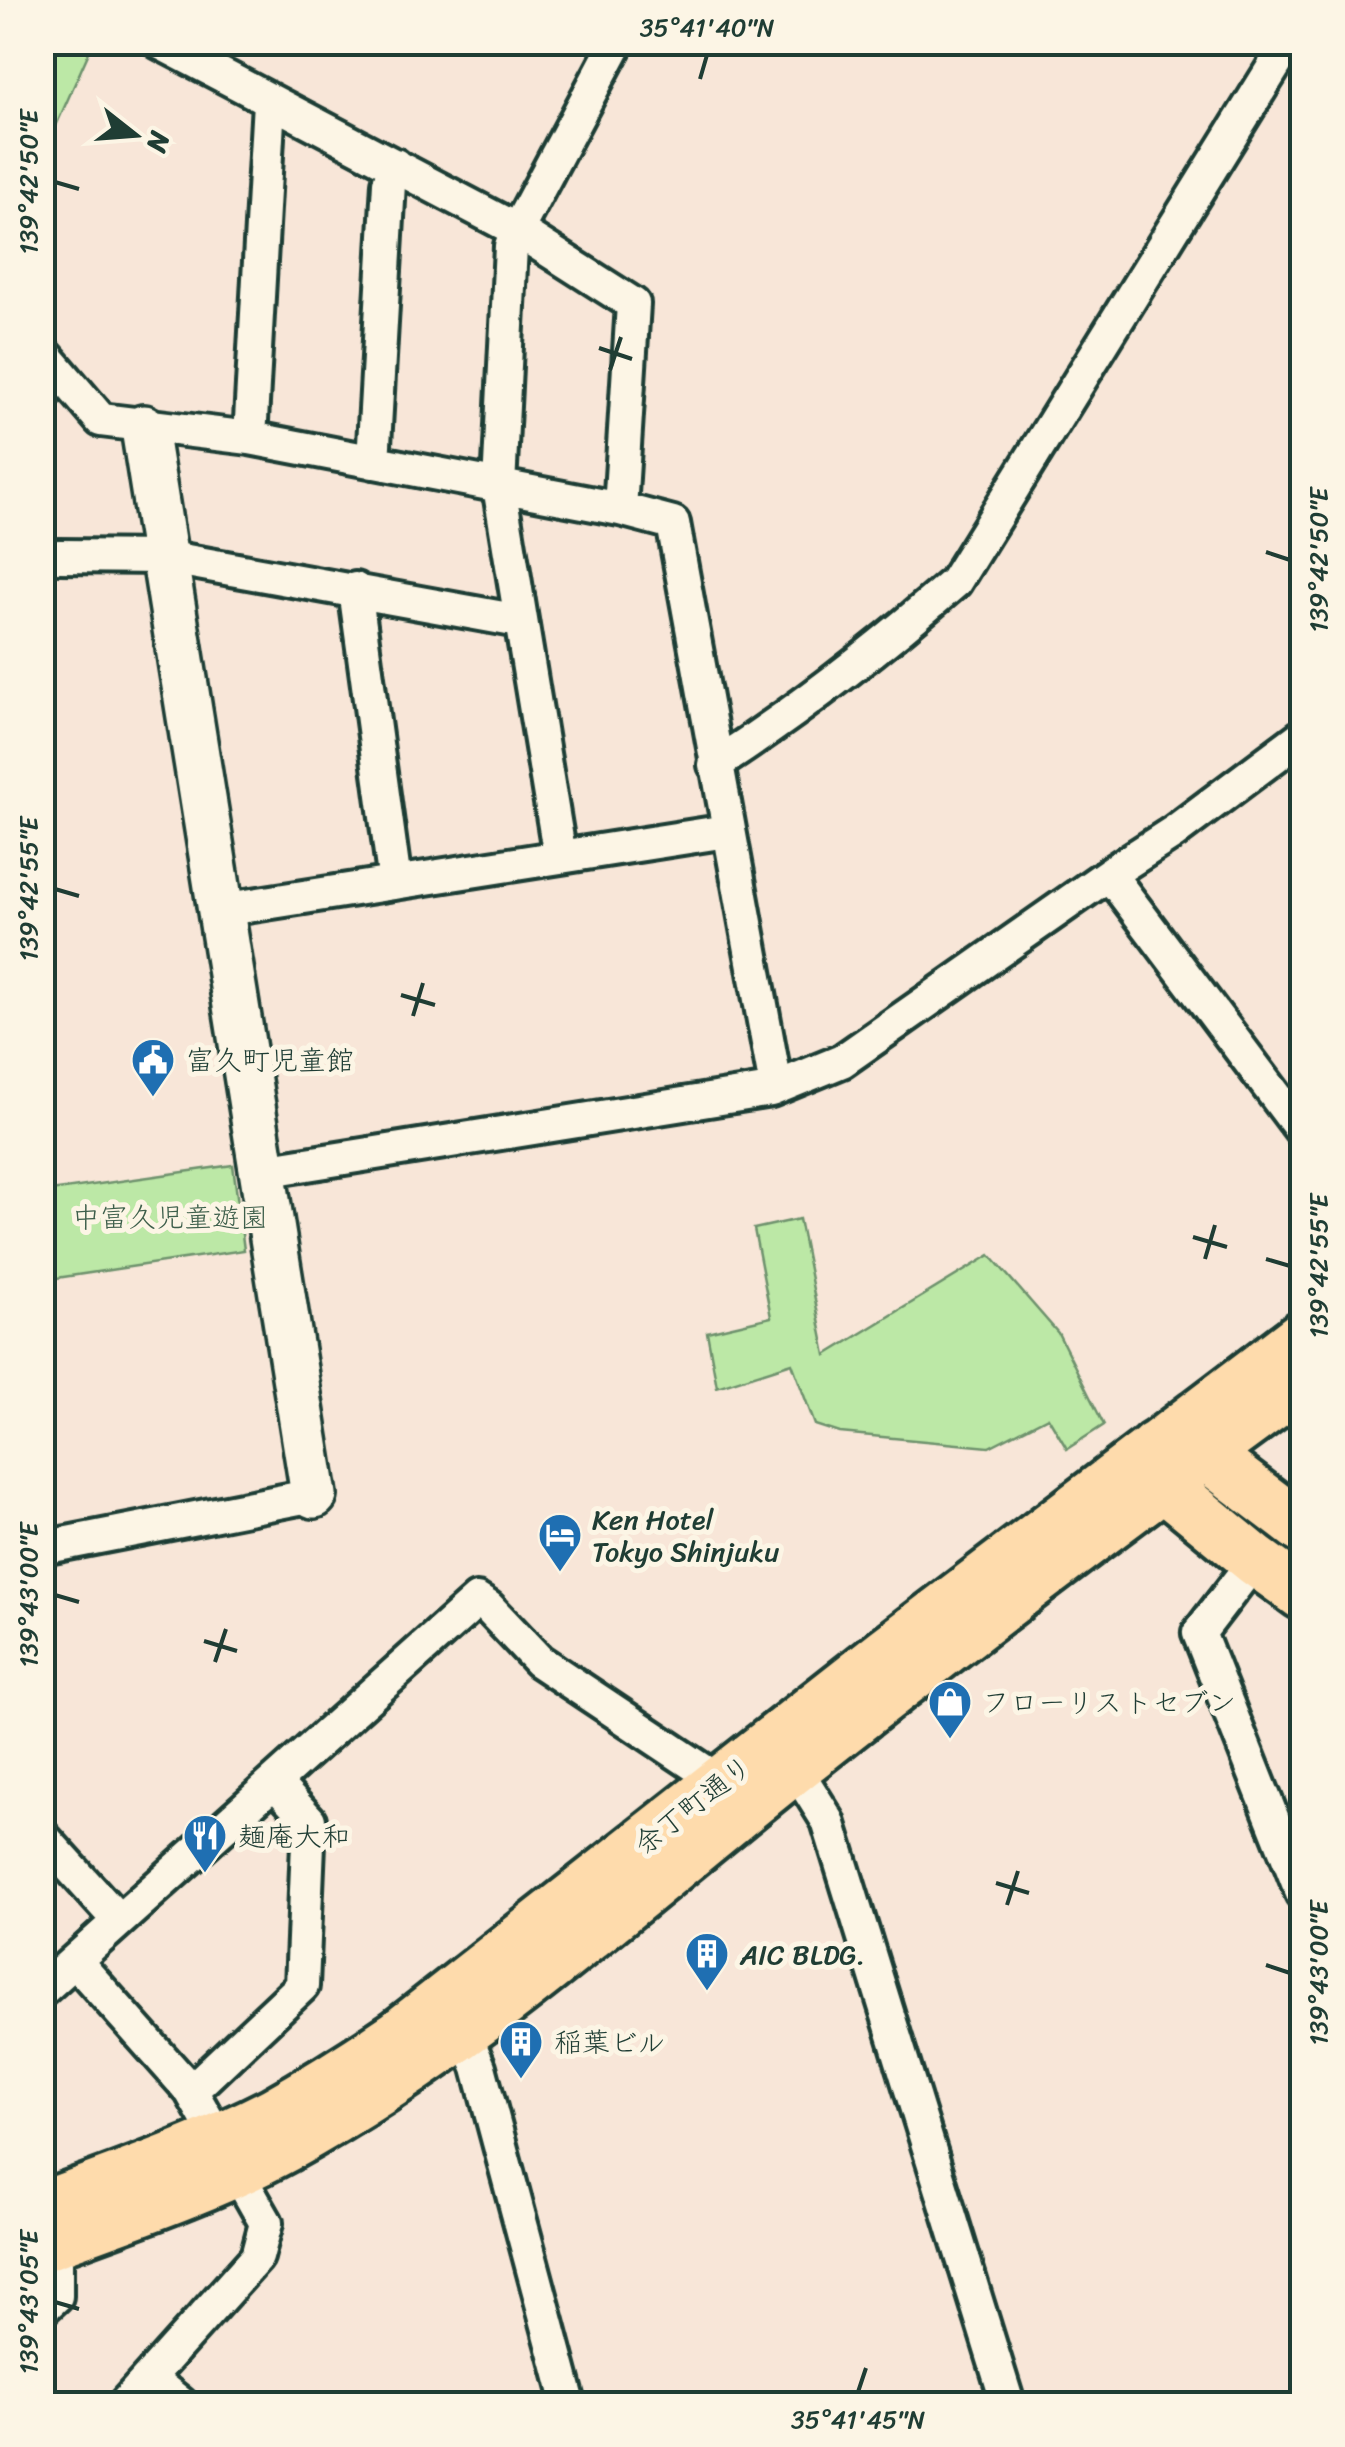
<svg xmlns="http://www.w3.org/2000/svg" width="1345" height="2447" font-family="Sriracha,'Klee One',sans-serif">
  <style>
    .green { fill: #bce8a6; stroke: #6e926d; stroke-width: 2.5 }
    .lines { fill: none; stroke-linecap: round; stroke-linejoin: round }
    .street-casing { stroke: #1f3d34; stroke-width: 40 }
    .secondary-casing { stroke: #1f3d34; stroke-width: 52 }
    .primary-casing { stroke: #1f3d34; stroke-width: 58 }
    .street { stroke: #fcf5e5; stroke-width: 32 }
    .secondary { stroke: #fcf5e5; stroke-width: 45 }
    .primary { stroke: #fedbac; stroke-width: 50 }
    .ticks { fill: none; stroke: #1f3d34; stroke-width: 4 }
    .labels { text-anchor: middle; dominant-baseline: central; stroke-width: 10; stroke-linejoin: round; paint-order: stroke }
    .poi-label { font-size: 28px; fill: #1f3d34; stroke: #fcf5e5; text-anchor: start }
    .park-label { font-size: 28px; fill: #3e5f4b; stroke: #fcf5e5 }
    .street-label { font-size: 28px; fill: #1f3d34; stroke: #fcf5e5 }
    .neatline { fill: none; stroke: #1f3d34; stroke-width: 4 }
    .ticks-label { font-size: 25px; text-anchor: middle; fill: #1f3d34 }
  </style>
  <rect width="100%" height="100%" fill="#f8e6d8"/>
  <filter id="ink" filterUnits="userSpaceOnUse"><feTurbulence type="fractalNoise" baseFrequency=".01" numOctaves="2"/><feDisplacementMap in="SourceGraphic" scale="20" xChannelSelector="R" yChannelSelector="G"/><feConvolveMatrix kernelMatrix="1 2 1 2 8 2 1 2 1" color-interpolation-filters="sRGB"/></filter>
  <g filter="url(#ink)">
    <path class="green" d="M 43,42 L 93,43 L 43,155 L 42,43 Z
      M 233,1165 L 244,1250 L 43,1280 L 43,1192 Z
      M 799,1219 L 826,1355 L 990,1255 L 1058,1333 L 1104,1425 L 1067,1449 L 1048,1417 L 989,1447 L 840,1433 L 815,1425 L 792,1363 L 717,1387 L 707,1332 L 771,1317 L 754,1229 Z"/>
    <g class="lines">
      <defs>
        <path id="street" d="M 159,42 L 517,230 L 633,304 L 620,509
          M 42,351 L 101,420 L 250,438 L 620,509 L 673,523 L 776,1087
          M 250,438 L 269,102
          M 373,462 L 389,183 L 395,165
          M 59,556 L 165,557 L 519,621
          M 355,589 L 395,883
          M 715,765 C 800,710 879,648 955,582 L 1289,42
          M 560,857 L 499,486 L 511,246 L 517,230 L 617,42
          M 1109,874 L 1302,1131
          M 221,910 L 727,831
          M 263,1171 L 771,1090 L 842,1061 L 1109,874 L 1174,832 L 1302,736
          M 42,1548 L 314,1495
          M 1255,1560 L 1199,1633 L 1302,1893
          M 795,1768 L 828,1821 L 1008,2404
          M 42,1836 L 119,1921
          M 75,1961 L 191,2091 L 266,2223 L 257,2257 L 125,2404
          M 42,1990 L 477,1600 L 488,1607 L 539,1661 L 722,1783
          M 465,2034 L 479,2067 L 569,2404
          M 191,2091 L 302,1986 L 309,1820 L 274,1782
          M 42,2309 L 56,2296 L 56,2241
          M 149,2378 L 181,2404"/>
        <path id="secondary" d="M 144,428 L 314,1495"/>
        <path id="primary" d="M 1302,1528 L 1206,1455 L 1155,1447 L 1165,1486 L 1255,1560 L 1302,1594
          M 42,2207 C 120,2178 199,2151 273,2113 C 316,2089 357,2063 398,2035 L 886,1652 L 1302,1336
          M 42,2246 C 124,2216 209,2188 285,2147 C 471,2045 628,1901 792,1770 C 959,1637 1130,1508 1302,1383"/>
      </defs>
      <use href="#street" class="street-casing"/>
      <use href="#secondary" class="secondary-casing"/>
      <use href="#primary" class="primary-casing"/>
      <use href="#street" class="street"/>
      <use href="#secondary" class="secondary"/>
      <use href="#primary" class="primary"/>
    </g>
  </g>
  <path class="ticks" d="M 700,79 L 707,55M 55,182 L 79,189M 599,348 L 632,359M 610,370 L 621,337M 1266,552 L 1290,560M 55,889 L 79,896M 401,995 L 435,1005M 413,1016 L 423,983M 1193,1237 L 1227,1247M 1205,1259 L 1215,1225M 1266,1259 L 1290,1266M 55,1595 L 79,1602M 204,1641 L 237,1651M 215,1662 L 226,1629M 996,1883 L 1029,1893M 1007,1905 L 1018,1871M 1266,1965 L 1290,1973M 55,2302 L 79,2309M 858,2392 L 866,2368"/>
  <defs>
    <symbol id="civic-pin" viewBox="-11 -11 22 30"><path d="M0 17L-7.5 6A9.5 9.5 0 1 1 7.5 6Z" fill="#1f6fb2" stroke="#fcf5e5"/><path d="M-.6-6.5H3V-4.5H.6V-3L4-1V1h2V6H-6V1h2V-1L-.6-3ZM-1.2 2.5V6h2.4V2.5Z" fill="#fff"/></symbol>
    <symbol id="hotel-pin" viewBox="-11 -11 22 30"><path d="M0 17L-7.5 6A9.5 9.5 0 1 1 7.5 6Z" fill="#1f6fb2" stroke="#fcf5e5"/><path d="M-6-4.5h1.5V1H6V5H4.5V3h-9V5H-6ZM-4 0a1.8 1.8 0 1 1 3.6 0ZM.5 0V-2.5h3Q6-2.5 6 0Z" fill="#fff"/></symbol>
    <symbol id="shop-pin" viewBox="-11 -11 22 30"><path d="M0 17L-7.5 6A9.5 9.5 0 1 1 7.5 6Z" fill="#1f6fb2" stroke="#fcf5e5"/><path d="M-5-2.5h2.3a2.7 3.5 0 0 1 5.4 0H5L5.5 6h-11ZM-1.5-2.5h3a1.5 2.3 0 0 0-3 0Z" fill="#fff"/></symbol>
    <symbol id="restaurant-pin" viewBox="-11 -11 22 30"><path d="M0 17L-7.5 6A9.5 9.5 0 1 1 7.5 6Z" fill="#1f6fb2" stroke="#fcf5e5"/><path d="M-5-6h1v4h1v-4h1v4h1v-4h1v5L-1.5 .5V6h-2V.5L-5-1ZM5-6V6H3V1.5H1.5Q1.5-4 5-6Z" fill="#fff"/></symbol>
    <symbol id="building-pin" viewBox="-11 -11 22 30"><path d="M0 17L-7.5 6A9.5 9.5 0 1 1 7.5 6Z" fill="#1f6fb2" stroke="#fcf5e5"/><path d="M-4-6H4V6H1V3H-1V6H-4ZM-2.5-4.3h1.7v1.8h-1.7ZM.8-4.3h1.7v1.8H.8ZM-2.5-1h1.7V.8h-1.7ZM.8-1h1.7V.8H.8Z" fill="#fff"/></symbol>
  </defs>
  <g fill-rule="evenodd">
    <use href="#civic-pin" x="128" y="1035" width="50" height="68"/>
    <use href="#hotel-pin" x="535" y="1510" width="50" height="68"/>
    <use href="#shop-pin" x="925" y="1677" width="50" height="68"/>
    <use href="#restaurant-pin" x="180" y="1811" width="50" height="68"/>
    <use href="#building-pin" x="682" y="1929" width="50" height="68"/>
    <use href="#building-pin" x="496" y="2017" width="50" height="68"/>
  </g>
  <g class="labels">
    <g class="poi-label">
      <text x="186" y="1060">富久町児童館</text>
      <text x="592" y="1519">Ken Hotel<tspan x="592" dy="32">Tokyo Shinjuku</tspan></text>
      <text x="982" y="1702">フローリストセブン</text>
      <text x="238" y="1836">麺庵大和</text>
      <text x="740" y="1954">AIC BLDG.</text>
      <text x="554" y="2042">稲葉ビル</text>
    </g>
    <g class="park-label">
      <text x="170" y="1217">中富久児童遊園</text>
    </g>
    <g class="street-label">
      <text transform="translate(693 1805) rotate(-38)">余丁町通り</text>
    </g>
  </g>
  <rect width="1345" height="2447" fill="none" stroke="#fcf5e5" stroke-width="110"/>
  <g transform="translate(135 135) rotate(107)" stroke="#fcf5e5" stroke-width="8" paint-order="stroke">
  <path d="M0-8L18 38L0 25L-18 38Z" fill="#1f3d34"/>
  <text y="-15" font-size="28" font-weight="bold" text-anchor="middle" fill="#1f3d34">N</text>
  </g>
  <rect x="55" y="55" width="1235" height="2337" class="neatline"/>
  <g class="ticks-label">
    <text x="707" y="36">35°41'40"N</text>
    <text transform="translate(28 182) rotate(-90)" y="9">139°42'50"E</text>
    <text transform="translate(1318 560) rotate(-90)" y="9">139°42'50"E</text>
    <text transform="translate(28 889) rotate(-90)" y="9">139°42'55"E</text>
    <text transform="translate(1318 1266) rotate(-90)" y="9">139°42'55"E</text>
    <text transform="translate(28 1595) rotate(-90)" y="9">139°43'00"E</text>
    <text transform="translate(1318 1973) rotate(-90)" y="9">139°43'00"E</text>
    <text transform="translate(28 2302) rotate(-90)" y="9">139°43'05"E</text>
    <text x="858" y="2428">35°41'45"N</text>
  </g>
</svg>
